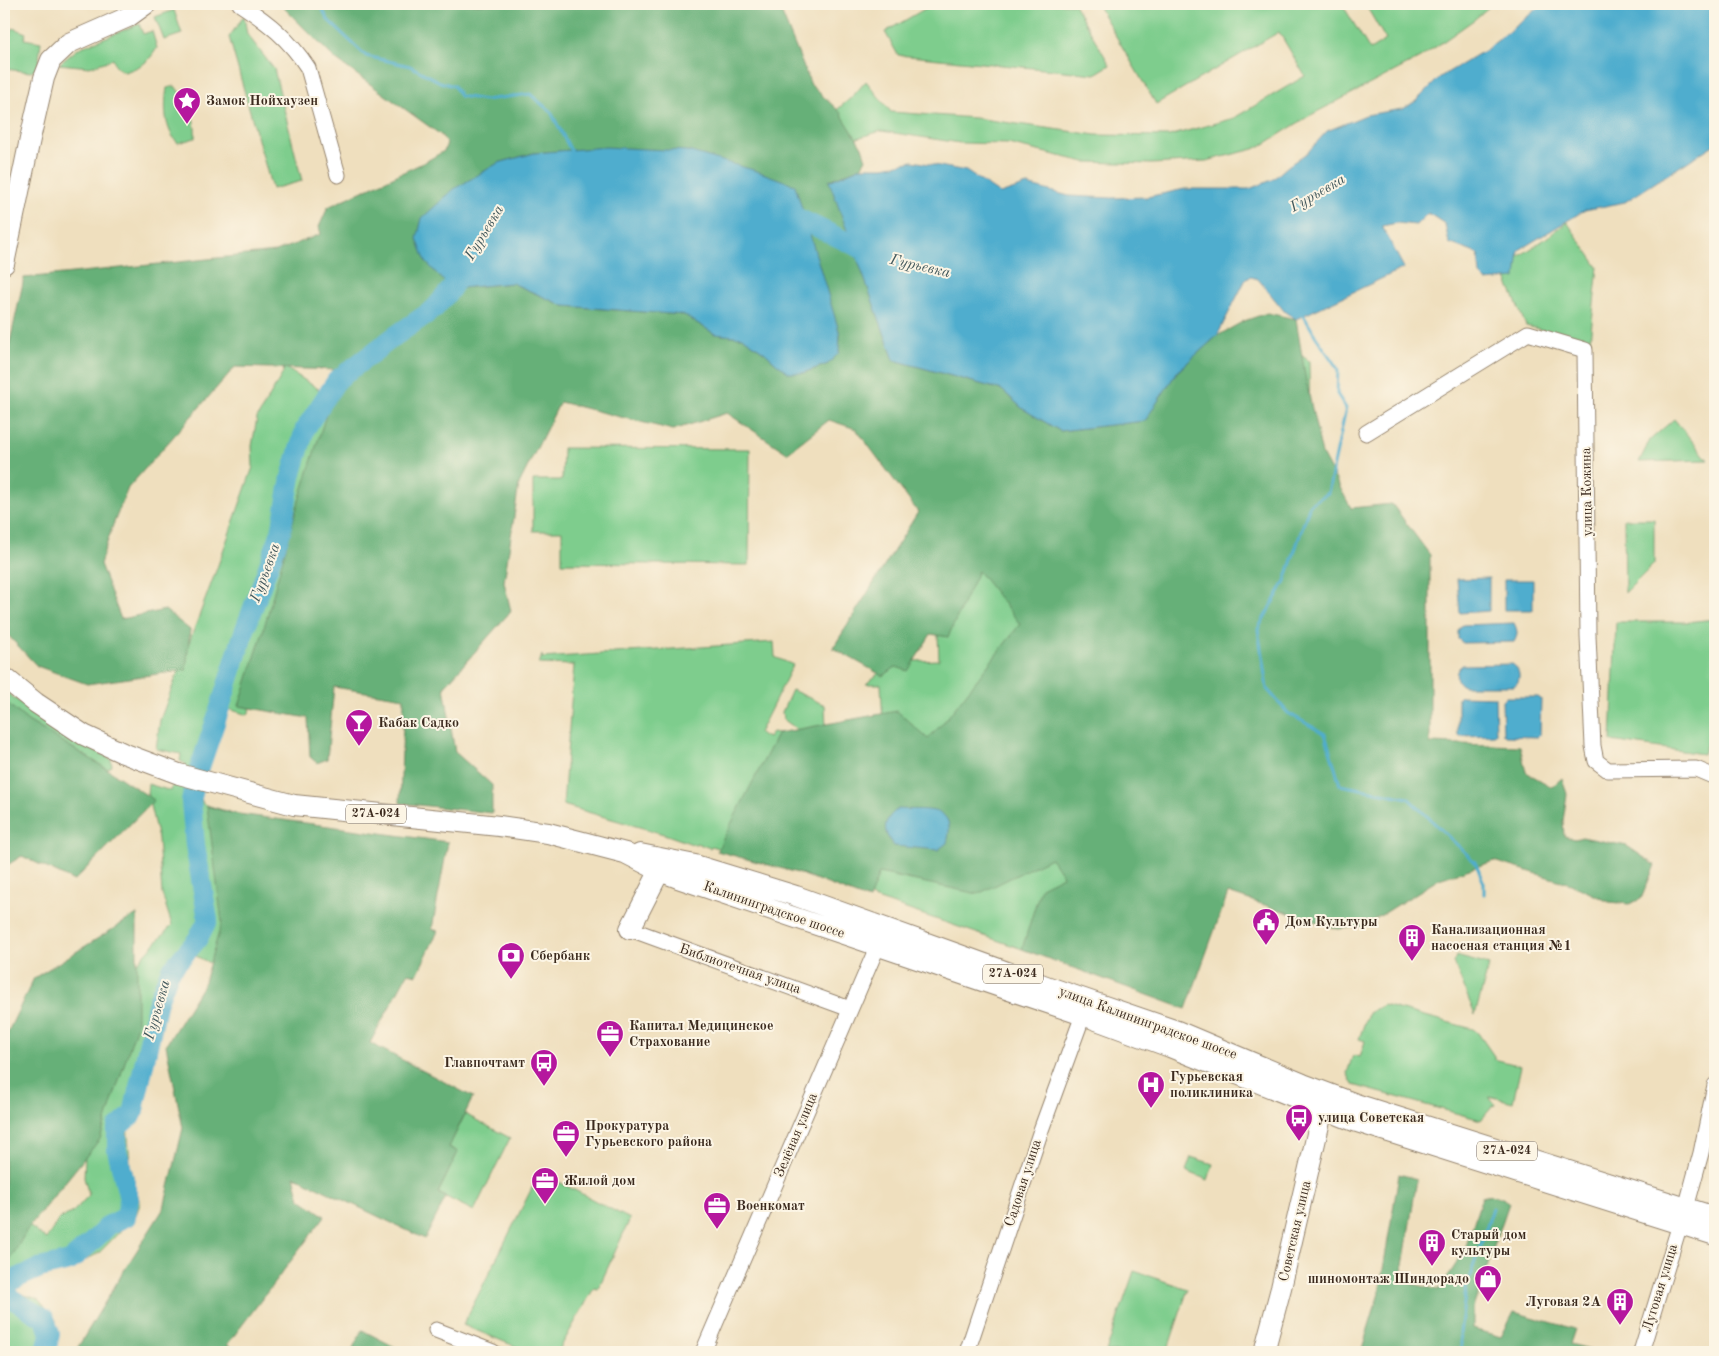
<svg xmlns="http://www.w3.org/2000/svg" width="1719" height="1356" font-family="'Old Standard TT',serif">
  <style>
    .green { fill: #7ecd8d; stroke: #5c7c56; fill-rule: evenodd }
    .forest { fill: #66b078; stroke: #506d4b; fill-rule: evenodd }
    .water { fill: #4fadce; stroke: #456c76 }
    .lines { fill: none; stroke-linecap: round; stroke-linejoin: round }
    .stream { stroke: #4fadce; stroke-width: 3 }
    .river { stroke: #4fadce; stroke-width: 20 }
    .minor-casing { stroke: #95846e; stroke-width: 17 }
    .major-casing { stroke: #95846e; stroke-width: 22 }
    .minor { stroke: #fff; stroke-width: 15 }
    .major { stroke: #fff; stroke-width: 20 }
    .labels { text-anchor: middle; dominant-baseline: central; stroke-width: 4; stroke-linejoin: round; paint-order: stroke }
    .shield { fill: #fcf5e5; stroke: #75675a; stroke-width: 1 }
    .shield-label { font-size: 12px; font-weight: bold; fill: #3b2a1e }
    .poi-label { font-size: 14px; font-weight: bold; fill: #3b2a1e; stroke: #fcf5e5; text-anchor: start }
    .street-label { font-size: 14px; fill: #3b2a1e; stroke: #fcf5e5 }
    .water-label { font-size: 15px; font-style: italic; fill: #42585c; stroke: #fcf5e5 }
  </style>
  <rect width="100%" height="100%" fill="#fcf5e5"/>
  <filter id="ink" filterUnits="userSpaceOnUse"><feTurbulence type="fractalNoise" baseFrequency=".02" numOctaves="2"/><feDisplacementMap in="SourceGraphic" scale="10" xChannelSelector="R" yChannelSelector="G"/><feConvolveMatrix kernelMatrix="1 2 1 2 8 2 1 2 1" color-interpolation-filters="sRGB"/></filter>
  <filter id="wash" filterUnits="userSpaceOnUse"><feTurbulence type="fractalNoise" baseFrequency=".0096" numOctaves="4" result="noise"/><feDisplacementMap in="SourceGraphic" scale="20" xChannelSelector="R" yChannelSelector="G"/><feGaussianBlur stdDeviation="1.12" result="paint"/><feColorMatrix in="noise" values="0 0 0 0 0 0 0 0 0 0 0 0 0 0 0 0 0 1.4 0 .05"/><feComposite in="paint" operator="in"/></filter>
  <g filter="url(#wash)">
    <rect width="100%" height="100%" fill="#efdfbe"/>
    <path class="green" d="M 933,4 L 1074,4 L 1110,65 L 1095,74 L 898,55 L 885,32 Z
      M 1097,4 L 1342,4 L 1370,50 L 1386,40 L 1365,4 L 1492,4 L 1475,19 L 1420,58 L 1309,116 L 1266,143 L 1254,149 L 1206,161 L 1151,164 L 1085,162 L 1008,144 L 960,143 L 881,131 L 810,152 L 826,119 L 852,97 L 866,81 L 891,112 L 975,118 L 1096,135 L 1169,136 L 1234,118 L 1305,76 L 1279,32 L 1156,104 Z
      M 174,10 L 182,34 L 164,40 L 155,17 Z
      M 244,16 L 247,34 L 274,69 L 302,181 L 272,189 L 229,37 Z
      M 139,24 L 143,34 L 152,31 L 157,48 C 148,63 142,66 125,72 L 116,67 L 113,59 L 90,67 L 59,64 L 79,48 Z
      M 13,28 L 26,33 L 24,39 L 41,42 L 38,68 L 31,72 L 4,69 L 5,44 Z
      M 175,86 C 186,101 197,117 195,138 L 178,143 C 164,129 164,107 167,88 Z
      M 1567,222 L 1598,267 L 1590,341 L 1526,326 L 1501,266 C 1525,254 1546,239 1567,222 Z
      M 1281,340 L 1309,361 L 1310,431 L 1065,964 C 948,923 830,882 711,846 L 710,848 L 696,843 L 695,845 L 667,835 L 563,805 L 574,665 L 539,664 L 542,655 L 542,658 L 774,642 L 775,657 L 793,665 L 759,733 L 768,738 L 772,732 L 780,733 L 810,754 L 860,776 L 783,719 L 782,712 L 792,690 L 825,705 L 827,749 L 883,726 L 881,684 L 866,684 L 892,662 L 939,660 L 936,584 L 1101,448 ZM 921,853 L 910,880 L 828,854 Z
      M 284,367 L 353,411 L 269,659 L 248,715 L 225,708 L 207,764 L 205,769 L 197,767 L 190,790 L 199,792 L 203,804 L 233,813 L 237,827 L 219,968 L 192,954 L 175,969 L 158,1019 L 159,1033 L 151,1070 L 136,1113 L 127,1122 L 130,1164 L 140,1204 L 136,1215 L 99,1253 L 78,1264 L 13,1278 L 5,1289 L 38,1299 L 56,1320 L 51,1352 L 4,1352 L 6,1341 L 4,1340 L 4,1252 L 28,1225 L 46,1239 L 60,1218 L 72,1213 L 89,1195 L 84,1178 L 85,1155 L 135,965 L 172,925 L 162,894 L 158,839 L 147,793 L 148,784 L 171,791 L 173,785 L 180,787 L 186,764 L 180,761 L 181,754 L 156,749 L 160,720 L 217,568 L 253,467 L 252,446 L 257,418 L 283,373 Z
      M 1674,419 L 1708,460 L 1639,462 L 1650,440 Z
      M 563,448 L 750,449 L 749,565 L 562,563 L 562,531 L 533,531 L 533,480 L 562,480 Z
      M 1624,519 L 1654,519 L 1654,564 L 1625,593 Z
      M 1715,619 L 1715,721 L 1703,754 L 1611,741 L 1616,622 L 1686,622 Z
      M 4,690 L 49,725 L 67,736 L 111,759 L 112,766 L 107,769 L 28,721 L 7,704 L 4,706 Z
      M 1456,956 L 1489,965 L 1475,1015 L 1454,963 Z
      M 1383,1005 L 1473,1029 L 1478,1033 L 1494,1056 L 1494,1059 L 1521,1066 L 1513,1102 L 1489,1096 L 1496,1105 L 1492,1107 L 1481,1120 L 1353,1085 L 1347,1073 L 1353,1055 L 1360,1057 L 1365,1041 L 1359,1039 L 1368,1013 Z
      M 465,1114 L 510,1138 L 474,1211 L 438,1193 L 458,1152 L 449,1147 Z
      M 1191,1157 L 1213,1164 L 1208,1180 L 1186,1171 Z
      M 540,1172 L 630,1219 L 598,1289 L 594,1288 L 558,1352 L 529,1352 L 463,1325 Z
      M 1134,1271 L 1188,1289 L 1167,1352 L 1106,1352 Z"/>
    <path class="forest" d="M 280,4 L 778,4 L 811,85 L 840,112 L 862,147 L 866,159 L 861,167 L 830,180 L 894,360 L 1002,390 L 1023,409 L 1060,431 L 1144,421 L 1177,372 L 1217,336 L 1244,321 L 1267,313 L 1296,319 L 1306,381 L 1322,454 L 1351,508 L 1392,504 L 1430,555 L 1430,743 L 1520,746 L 1526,772 L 1552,787 L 1562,778 L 1567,794 L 1563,821 L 1564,836 L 1575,839 L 1582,837 L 1627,846 L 1655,865 L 1641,899 L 1629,904 L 1609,902 L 1571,884 L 1494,861 L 1439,879 L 1364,926 L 1338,929 L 1228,893 L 1186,1009 L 1022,949 L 1041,887 L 1063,876 L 1051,858 L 978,894 L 879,873 L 869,900 L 802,874 L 717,851 L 778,733 L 897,711 L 928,739 L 948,717 L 1020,624 L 978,571 L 948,637 L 931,634 L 908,671 L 896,667 L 883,676 L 833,648 L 918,512 L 856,429 L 829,420 L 787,453 L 727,413 L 673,430 L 560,402 L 519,484 L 504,582 L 511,611 L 444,687 L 455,752 L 492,785 L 492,813 L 400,803 L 404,698 L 334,687 L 327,759 L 317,763 L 310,757 L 308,718 L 239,706 L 262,635 L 297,507 L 340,370 L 235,367 L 128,488 L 113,525 L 100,564 L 121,619 L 165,610 L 190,630 L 186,670 L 87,684 L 37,666 L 4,631 L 4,369 L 24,278 L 275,252 L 321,234 L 319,227 L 328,207 L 425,162 L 444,151 L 447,143 L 441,135 L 335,59 ZM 601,148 L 823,282 L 840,334 L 839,353 L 828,364 L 803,373 L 776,363 L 764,352 L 742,337 L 715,334 L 684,315 L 564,306 L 512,283 L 451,289 L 498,163 L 534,153 Z
      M 7,703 L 28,721 L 107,769 L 154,800 L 74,881 L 22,856 L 4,867 L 4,706 Z
      M 207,806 L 231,813 L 448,842 L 432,929 L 438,931 L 417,975 L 408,973 L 370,1043 L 473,1097 L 449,1147 L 458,1152 L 438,1193 L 446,1197 L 425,1239 L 294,1176 L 300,1199 L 325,1216 L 227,1345 L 241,1352 L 75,1352 L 125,1269 L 164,1208 L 183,1128 L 166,1045 L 203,985 L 222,922 Z
      M 137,914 L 137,1025 L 100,1139 L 28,1228 L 4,1271 L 4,1040 L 34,978 Z
      M 1399,1174 L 1417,1179 L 1401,1278 L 1413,1284 L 1439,1290 L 1464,1252 L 1482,1197 C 1492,1194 1501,1195 1509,1203 L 1473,1308 L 1473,1329 L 1501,1337 L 1514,1312 L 1575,1329 L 1570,1344 L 1601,1352 L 1361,1352 L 1379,1293 Z
      M 362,1330 L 395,1347 L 397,1352 L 351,1352 Z"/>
    <path class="water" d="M 1551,4 L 1715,4 L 1715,144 L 1625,202 L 1585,210 L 1519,250 L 1516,278 L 1486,281 L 1480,275 L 1478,254 L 1449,243 L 1445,224 L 1428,213 L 1416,225 L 1397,223 L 1382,226 L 1404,268 L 1296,319 L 1285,312 L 1258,279 L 1251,277 L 1246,279 L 1217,336 L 1177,372 L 1145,421 L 1060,431 L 1023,409 L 1002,390 L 894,360 L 829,181 L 861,167 L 884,167 L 913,161 L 966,171 L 1000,194 L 1027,185 L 1069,196 L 1112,198 L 1147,197 L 1185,189 L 1249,189 L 1272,180 L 1288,166 L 1308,152 L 1327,131 L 1366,115 L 1403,109 L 1416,101 L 1440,77 L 1487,49 L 1538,8 Z
      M 605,147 L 688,151 L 757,171 L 795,185 L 840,334 L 839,353 L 828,364 L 803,373 L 789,373 L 776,363 L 764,352 L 742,337 L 715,334 L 684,315 L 564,306 L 512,283 L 451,289 L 426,262 L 417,239 L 422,218 L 454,189 L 498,163 L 534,153 Z
      M 1489,578 L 1489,611 L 1460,613 L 1457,579 Z
      M 1504,580 L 1533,580 L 1533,610 L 1504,610 Z
      M 1514,623 C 1518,631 1518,635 1514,642 L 1463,643 L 1458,639 L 1458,631 L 1462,625 Z
      M 1512,664 C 1520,668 1522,681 1514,686 L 1464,686 C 1454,683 1454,669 1463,665 Z
      M 1460,696 L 1495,697 L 1496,734 L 1494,735 L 1460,736 L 1458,734 L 1458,698 Z
      M 1506,697 L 1538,697 L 1541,699 L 1540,735 L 1537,737 L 1505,736 L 1503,734 L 1502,701 Z
      M 898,809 C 926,811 958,803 947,843 L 938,850 L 894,846 C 882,832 882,820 898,809 Z"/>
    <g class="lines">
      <path class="stream" d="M 319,4 L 329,21 L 366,56 L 410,66 L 440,82 L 454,86 L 460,96 L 485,100 L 530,94 L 551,112 L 572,153
        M 1304,316 L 1316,337 L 1338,369 L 1337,394 L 1346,408 L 1328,493 L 1310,504 L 1285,581 L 1258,629 L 1267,689 L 1288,713 L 1325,734 L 1340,785 L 1408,798 L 1475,862 L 1484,883 L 1484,894
        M 1462,1352 L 1460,1333 L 1466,1288 L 1493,1208"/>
      <path class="river" d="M 781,210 L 877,256
        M 4,1284 L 40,1268 L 70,1261 L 93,1241 L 109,1225 L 126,1217 L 129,1199 L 117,1150 L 117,1128 L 133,1114 L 158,1001 L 170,971 L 197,940 L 208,920 L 195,845 L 191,801 L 200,767 L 216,720 L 243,635 L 281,532 L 291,477 L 305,429 L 337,380 L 395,336 L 434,309 L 451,289 L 465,266
        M 4,1294 L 45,1319 L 50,1334 L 46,1352"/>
    </g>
  </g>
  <g filter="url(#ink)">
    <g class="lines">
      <defs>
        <path id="minor" d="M 240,4 C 269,23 289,39 308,68 L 338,175
          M 1366,433 L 1528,333 L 1585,350 L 1588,636 L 1593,746 L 1596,761 L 1608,770 L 1696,769 L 1715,777
          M 630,929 L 850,1009
          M 1686,1208 L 1701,1153 L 1715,1085
          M 436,1330 L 493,1352
          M 703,1352 L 878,945
          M 967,1352 L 1041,1130 L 1083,1015
          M 1641,1352 L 1680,1224"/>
        <path id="major" d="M 4,264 L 30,139 L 44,78 L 51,60 L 69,43 L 128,17 L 146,4
          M 4,677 L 36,703 L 84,735 L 123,753 L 179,774 L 294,805 L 499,826 L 548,833 L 625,853 L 662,872 L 678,878 L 1083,1015 L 1170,1047 L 1354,1121 L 1715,1235
          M 640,854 L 695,865 L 796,896 L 1049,987 L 1177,1031 L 1303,1084 L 1359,1105 L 1715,1217
          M 630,929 L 656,878 L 662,872 L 673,866
          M 1264,1352 L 1281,1288 L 1320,1121 L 1327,1098"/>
      </defs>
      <use href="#minor" class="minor-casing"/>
      <use href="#major" class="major-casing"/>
      <use href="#minor" class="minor"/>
      <use href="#major" class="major"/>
    </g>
  </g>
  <defs>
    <symbol id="sight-pin" viewBox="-11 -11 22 30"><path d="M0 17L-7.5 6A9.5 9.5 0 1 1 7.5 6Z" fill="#b5179e" stroke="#fcf5e5"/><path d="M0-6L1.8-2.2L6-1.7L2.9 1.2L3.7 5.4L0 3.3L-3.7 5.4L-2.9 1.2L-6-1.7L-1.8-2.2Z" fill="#fff"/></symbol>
    <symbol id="bar-pin" viewBox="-11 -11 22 30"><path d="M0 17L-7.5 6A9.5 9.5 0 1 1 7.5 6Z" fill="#b5179e" stroke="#fcf5e5"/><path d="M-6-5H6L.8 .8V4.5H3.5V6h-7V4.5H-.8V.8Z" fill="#fff"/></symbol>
    <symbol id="civic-pin" viewBox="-11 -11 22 30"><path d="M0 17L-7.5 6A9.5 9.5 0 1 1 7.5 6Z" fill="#b5179e" stroke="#fcf5e5"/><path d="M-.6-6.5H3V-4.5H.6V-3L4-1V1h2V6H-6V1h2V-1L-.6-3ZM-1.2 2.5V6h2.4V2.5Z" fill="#fff"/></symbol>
    <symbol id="building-pin" viewBox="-11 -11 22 30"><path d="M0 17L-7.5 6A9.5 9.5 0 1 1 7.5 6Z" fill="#b5179e" stroke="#fcf5e5"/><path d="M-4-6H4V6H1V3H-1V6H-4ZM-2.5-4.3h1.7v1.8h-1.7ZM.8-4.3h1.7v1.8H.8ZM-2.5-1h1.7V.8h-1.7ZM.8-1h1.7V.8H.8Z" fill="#fff"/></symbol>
    <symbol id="bank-pin" viewBox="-11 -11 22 30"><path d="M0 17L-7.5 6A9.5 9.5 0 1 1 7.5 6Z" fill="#b5179e" stroke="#fcf5e5"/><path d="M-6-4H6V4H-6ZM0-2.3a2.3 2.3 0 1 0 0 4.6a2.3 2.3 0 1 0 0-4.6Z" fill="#fff"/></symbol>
    <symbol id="office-pin" viewBox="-11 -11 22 30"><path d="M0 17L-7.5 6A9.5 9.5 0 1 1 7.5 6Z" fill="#b5179e" stroke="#fcf5e5"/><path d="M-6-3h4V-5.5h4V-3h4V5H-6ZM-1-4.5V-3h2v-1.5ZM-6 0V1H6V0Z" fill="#fff"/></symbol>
    <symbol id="bus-pin" viewBox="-11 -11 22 30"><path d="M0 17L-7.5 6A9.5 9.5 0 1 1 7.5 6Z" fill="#b5179e" stroke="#fcf5e5"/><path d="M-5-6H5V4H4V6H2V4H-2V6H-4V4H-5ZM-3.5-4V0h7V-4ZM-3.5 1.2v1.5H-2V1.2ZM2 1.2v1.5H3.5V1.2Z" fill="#fff"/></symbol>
    <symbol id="hospital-pin" viewBox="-11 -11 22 30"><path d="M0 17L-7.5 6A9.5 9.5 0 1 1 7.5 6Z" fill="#b5179e" stroke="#fcf5e5"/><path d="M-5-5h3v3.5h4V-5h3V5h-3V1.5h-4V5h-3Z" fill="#fff"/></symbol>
    <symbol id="shop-pin" viewBox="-11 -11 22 30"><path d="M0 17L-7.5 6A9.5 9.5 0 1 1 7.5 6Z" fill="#b5179e" stroke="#fcf5e5"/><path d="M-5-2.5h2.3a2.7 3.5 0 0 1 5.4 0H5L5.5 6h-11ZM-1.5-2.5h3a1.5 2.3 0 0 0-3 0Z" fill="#fff"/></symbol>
  </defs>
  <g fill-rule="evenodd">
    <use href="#sight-pin" x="171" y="85" width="32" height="43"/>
    <use href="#bar-pin" x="343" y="707" width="32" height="43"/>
    <use href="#civic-pin" x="1250" y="906" width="32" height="43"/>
    <use href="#building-pin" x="1396" y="922" width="32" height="43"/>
    <use href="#bank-pin" x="495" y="940" width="32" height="43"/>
    <use href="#office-pin" x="594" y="1018" width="32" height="43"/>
    <use href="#bus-pin" x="528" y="1047" width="32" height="43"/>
    <use href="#hospital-pin" x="1135" y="1069" width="32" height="43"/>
    <use href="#bus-pin" x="1283" y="1102" width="32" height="43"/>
    <use href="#office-pin" x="550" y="1118" width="32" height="43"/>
    <use href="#office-pin" x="529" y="1165" width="32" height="43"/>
    <use href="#office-pin" x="701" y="1190" width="32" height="43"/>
    <use href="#building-pin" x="1416" y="1227" width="32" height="43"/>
    <use href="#shop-pin" x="1472" y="1263" width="32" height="43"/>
    <use href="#building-pin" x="1604" y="1286" width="32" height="43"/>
  </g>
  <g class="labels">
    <g class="shield">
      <rect x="346" y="804.5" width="60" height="19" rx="4"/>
      <rect x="983" y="964.5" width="60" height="19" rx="4"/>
      <rect x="1477" y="1141.5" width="60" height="19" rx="4"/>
    </g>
    <g class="shield-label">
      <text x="376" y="814">27А-024</text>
      <text x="1013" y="974">27А-024</text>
      <text x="1507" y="1151">27А-024</text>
    </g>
    <g class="poi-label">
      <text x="206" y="101">Замок Нойхаузен</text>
      <text x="378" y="723">Кабак Садко</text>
      <text x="1285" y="922">Дом Культуры</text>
      <text x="1431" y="930">Канализационная<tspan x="1431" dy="16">насосная станция №1</tspan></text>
      <text x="530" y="956">Сбербанк</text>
      <text x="629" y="1026">Капитал Медицинское<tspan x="629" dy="16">Страхование</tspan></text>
      <text x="525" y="1063" text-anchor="end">Главпочтамт</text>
      <text x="1170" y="1077">Гурьевская<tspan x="1170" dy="16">поликлиника</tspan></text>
      <text x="1318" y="1118">улица Советская</text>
      <text x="585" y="1126">Прокуратура<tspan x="585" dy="16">Гурьевского района</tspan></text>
      <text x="564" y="1181">Жилой дом</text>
      <text x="736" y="1206">Военкомат</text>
      <text x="1451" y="1235">Старый дом<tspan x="1451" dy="16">культуры</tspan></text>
      <text x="1469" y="1279" text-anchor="end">шиномонтаж Шиндорадо</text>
      <text x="1601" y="1302" text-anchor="end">Луговая 2А</text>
    </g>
    <g class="street-label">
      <text transform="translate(1587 492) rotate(-91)">улица Кожина</text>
      <text transform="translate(774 910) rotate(19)">Калининградское шоссе</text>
      <text transform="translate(740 969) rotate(19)">Библиотечная улица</text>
      <text transform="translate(1148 1023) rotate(20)">улица Калининградское шоссе</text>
      <text transform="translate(796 1135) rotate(-67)">Зелёная улица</text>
      <text transform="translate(1023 1183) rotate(-72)">Садовая улица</text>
      <text transform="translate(1295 1231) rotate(-77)">Советская улица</text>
      <text transform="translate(1660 1288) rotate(-73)">Луговая улица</text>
    </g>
    <g class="water-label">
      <text transform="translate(1318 194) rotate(-30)">Гурьевка</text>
      <text transform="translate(485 233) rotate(-59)">Гурьевка</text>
      <text transform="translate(920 267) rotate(13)">Гурьевка</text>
      <text transform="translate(266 573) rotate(-70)">Гурьевка</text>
      <text transform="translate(158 1010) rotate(-74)">Гурьевка</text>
    </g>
  </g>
  <rect width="1719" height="1356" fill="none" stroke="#fcf5e5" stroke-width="20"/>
</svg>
